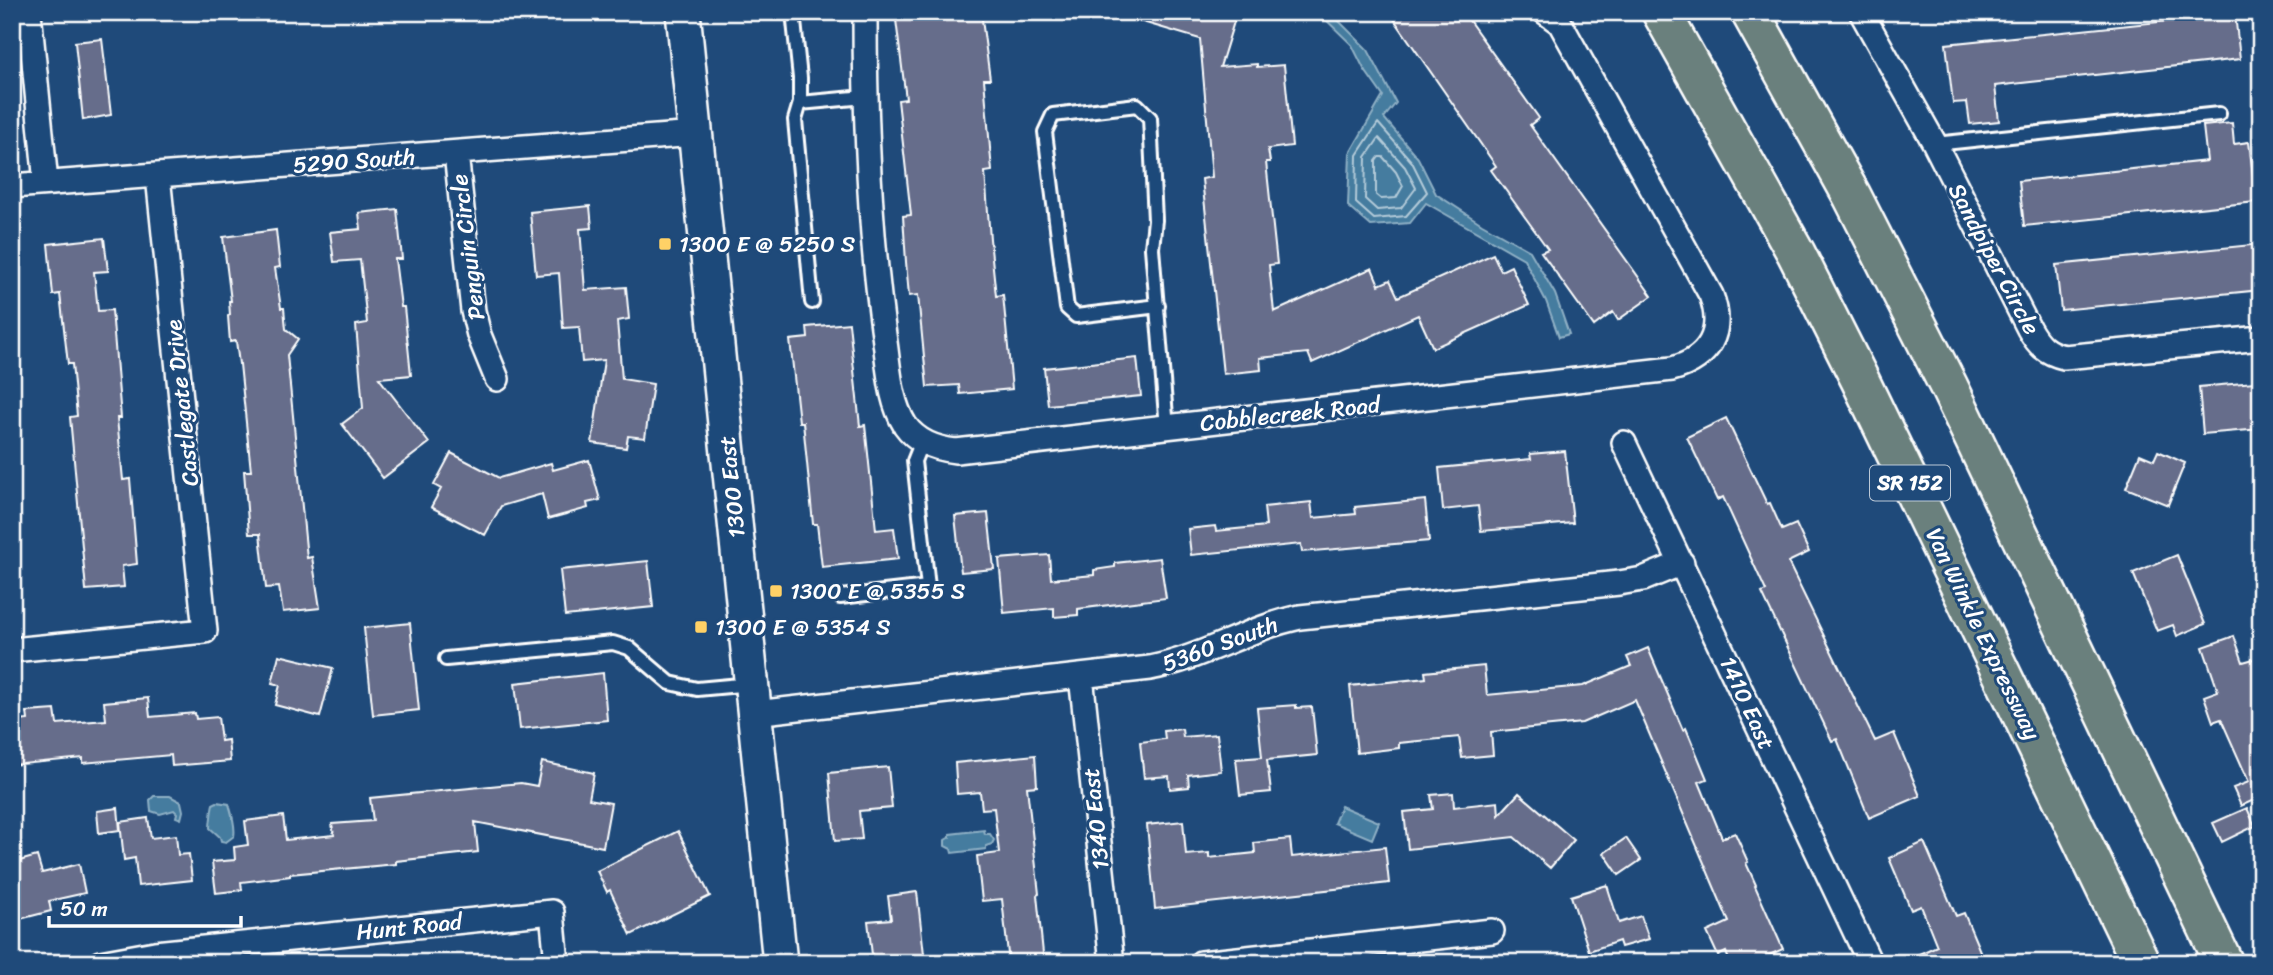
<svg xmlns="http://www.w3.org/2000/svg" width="2273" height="975" font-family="Sriracha,sans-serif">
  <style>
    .water { fill: #447c9f; stroke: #8fb0c5; stroke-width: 2 }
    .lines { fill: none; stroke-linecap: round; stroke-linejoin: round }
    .shore { stroke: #b4cbd9; stroke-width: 2 }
    .building { fill: #666d8b; stroke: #fff; stroke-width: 2 }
    .lane-casing { stroke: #fff; stroke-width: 18 }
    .street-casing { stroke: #fff; stroke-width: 28 }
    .secondary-casing { stroke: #fff; stroke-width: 38 }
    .primary-casing { stroke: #fff; stroke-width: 42 }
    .lane { stroke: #1f4a7a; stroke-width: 12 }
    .street { stroke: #1f4a7a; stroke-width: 23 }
    .secondary { stroke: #1f4a7a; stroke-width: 33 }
    .primary { stroke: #6a807d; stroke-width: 37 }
    .poi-dot { fill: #ffd166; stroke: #1f4a7a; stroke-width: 2.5 }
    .labels { text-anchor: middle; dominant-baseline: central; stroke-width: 6; stroke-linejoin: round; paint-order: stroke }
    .shield { fill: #1f4a7a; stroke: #bcc9d7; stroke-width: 2 }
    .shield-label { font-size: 21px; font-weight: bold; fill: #fff }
    .street-label { font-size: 23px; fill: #fff; stroke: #1f4a7a }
    .poi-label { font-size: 23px; fill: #fff; stroke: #1f4a7a; text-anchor: start }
  </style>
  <rect width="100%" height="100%" fill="#1f4a7a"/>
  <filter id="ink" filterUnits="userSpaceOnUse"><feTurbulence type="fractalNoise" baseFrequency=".0143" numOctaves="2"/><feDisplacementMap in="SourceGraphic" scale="14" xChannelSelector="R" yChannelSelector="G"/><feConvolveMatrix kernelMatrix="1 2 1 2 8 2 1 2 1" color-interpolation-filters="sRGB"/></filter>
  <g filter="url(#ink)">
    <path class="water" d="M 1318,12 L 1330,12 L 1368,50 L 1396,103 L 1384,118 L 1418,158 L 1436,194 L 1482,224 L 1530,251 L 1555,294 L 1569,334 L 1559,337 L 1546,301 L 1524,259 L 1426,203 L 1410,223 L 1371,226 L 1348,206 L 1350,153 L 1383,96 L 1364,69 L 1352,45 Z
      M 154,796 L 170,796 L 181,802 L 183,811 L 181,819 L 176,817 L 177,813 L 174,810 L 160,814 L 151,811 L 150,800 Z
      M 217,802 L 229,804 C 232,814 236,827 234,836 L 226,842 L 221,841 L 220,837 L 210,828 C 210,825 212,807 213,804 Z
      M 1341,806 L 1379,822 L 1372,839 L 1334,823 Z
      M 984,830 L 985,834 L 990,834 L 994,840 L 992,844 L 986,846 L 986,849 L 952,853 L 951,849 L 945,846 L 945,840 L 950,837 L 950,834 Z"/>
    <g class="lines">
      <path class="shore" d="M 1378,123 L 1412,162 L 1427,192 L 1406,216 L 1374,219 L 1356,203 L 1357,155 Z
        M 1379,138 L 1405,167 L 1416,188 L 1401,208 L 1377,210 L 1365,199 L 1366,157 Z
        M 1379,157 L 1383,157 L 1396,172 L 1403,186 L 1396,198 L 1381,199 L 1376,195 L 1376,161 Z"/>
    </g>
    <path class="building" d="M 895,12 L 981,12 L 990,79 L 984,79 L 992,171 L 985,172 L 990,239 L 996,296 L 1003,295 L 1012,389 L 960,394 L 959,385 L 927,387 L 918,295 L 909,296 L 906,262 L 903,216 L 911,215 L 898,100 L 906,99 Z
      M 1130,12 L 1237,12 L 1220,67 L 1257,64 L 1257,67 L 1284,65 L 1292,146 L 1268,149 L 1270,162 L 1266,162 L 1277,264 L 1269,265 L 1274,312 L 1372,268 L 1379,285 L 1390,280 L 1398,297 L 1493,254 L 1501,271 L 1511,266 L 1529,305 L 1433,348 L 1418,315 L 1312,363 L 1308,353 L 1260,358 L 1261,370 L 1223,374 L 1202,179 L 1212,177 L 1200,39 L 1129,18 Z
      M 1389,12 L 1463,12 L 1539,118 L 1530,125 L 1652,296 L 1618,320 L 1613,312 L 1594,326 L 1541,252 L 1548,249 L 1491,170 L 1496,166 Z
      M 2235,14 L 2240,59 L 1995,86 L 1999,121 L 1970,124 L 1967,102 L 1953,103 L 1946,44 Z
      M 102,39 L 111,115 L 83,120 L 75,42 Z
      M 2232,123 L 2234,144 L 2249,142 L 2256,202 L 2024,226 L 2019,181 L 2207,161 L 2203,126 Z
      M 590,206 L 592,228 L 580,229 L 585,290 L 626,287 L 629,319 L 617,321 L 622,379 L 653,384 L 645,438 L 628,436 L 626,448 L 592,443 L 604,360 L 582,362 L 579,327 L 563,328 L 559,273 L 536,275 L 530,212 Z
      M 397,209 L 402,259 L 395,259 L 401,307 L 404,307 L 411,375 L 379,378 L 429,443 L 383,478 L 342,424 L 363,408 L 356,325 L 367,323 L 360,260 L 334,262 L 330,232 L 361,229 L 359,213 Z
      M 276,230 L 280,267 L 275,268 L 281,308 L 284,308 L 286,329 L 298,339 L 287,355 L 307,558 L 312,557 L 320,608 L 283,612 L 279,587 L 266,588 L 260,534 L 249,534 L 244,471 L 251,471 L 240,364 L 239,364 L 236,341 L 230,342 L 228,316 L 230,315 L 229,301 L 231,301 L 223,237 Z
      M 104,238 L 108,271 L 94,272 L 98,311 L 112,310 L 121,418 L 117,418 L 123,480 L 130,479 L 137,564 L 122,566 L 124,587 L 86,590 L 70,417 L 77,416 L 72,364 L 68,364 L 60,294 L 53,295 L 48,244 Z
      M 2261,244 L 2261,290 L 2061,310 L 2056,265 Z
      M 849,323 L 860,426 L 865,425 L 876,530 L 894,528 L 898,559 L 822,567 L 817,524 L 813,524 L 803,422 L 799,422 L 790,340 L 808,338 L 807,327 Z
      M 1137,358 L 1141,396 L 1048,405 L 1044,368 Z
      M 2254,382 L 2255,392 L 2261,391 L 2261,429 L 2203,434 L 2199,387 Z
      M 1726,418 L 1767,504 L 1770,503 L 1782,530 L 1796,524 L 1809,552 L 1788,562 L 1875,741 L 1894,733 L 1920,796 L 1869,818 L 1837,739 L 1832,741 L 1762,593 L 1766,591 L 1723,497 L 1717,500 L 1687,437 Z
      M 1565,451 L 1573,523 L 1481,531 L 1478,506 L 1443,510 L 1439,468 L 1531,459 L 1530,454 Z
      M 2158,451 L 2185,463 L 2168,505 L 2126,488 L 2140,454 L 2154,460 Z
      M 451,453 L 499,478 L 551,463 L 553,470 L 589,460 L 600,500 L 587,503 L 588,508 L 548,519 L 542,494 L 501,506 L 485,535 L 431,507 L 441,489 L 434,485 Z
      M 1425,500 L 1429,541 L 1302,552 L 1301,544 L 1191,555 L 1188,529 L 1215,526 L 1216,531 L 1266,526 L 1264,507 L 1311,502 L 1313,518 L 1356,514 L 1355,507 Z
      M 988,513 L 994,569 L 961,572 L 955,516 Z
      M 1049,555 L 1051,579 L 1094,575 L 1094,570 L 1115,567 L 1115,563 L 1160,558 L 1166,598 L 1078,609 L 1078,615 L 1054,617 L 1054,608 L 1004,613 L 999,559 Z
      M 2177,555 L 2205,624 L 2177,636 L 2173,625 L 2157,631 L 2133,573 Z
      M 648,561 L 653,607 L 565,616 L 560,570 Z
      M 410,623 L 419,710 L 373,715 L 364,628 Z
      M 2234,636 L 2243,662 L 2257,658 L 2261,669 L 2261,809 L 2256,799 L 2241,806 L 2233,788 L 2249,782 L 2221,719 L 2213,722 L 2204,696 L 2218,691 L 2203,647 Z
      M 1648,648 L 1683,730 L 1686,728 L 1707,779 L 1699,782 L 1722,838 L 1735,833 L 1748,862 L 1746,863 L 1756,885 L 1755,886 L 1783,949 L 1751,963 L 1730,963 L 1726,952 L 1718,956 L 1707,932 L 1729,922 L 1635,700 L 1582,723 L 1491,732 L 1493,755 L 1462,758 L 1459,737 L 1399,743 L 1399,748 L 1357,753 L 1350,686 L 1426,678 L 1425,672 L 1484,666 L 1487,695 L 1583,686 L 1631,666 L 1627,657 Z
      M 279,655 L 333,668 L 320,717 L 275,705 L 280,685 L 272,683 Z
      M 603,673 L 607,720 L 520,729 L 515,683 Z
      M 148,698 L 150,717 L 195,713 L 196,719 L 218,717 L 221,741 L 228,740 L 230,761 L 172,766 L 171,755 L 83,763 L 83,758 L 12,765 L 12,722 L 28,720 L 27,712 L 55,710 L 57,724 L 106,720 L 104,702 Z
      M 1296,705 L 1296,708 L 1312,707 L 1317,755 L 1267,760 L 1271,792 L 1240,795 L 1236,759 L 1262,757 L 1257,708 Z
      M 1182,729 L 1183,737 L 1217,734 L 1221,771 L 1188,775 L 1189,787 L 1170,789 L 1169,776 L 1144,778 L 1140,742 L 1165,739 L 1164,731 Z
      M 1035,755 L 1037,786 L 1027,787 L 1039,894 L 1037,895 L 1044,963 L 1009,963 L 1002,899 L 982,901 L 977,856 L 999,853 L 994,808 L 982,809 L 980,792 L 957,794 L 955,763 Z
      M 542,762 L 594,773 L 589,799 L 611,803 L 603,847 L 475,822 L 478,852 L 396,861 L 396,864 L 290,874 L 290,876 L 241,882 L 242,890 L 216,893 L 212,862 L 235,860 L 234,847 L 248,845 L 245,821 L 283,816 L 286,840 L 334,835 L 332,824 L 373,821 L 370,798 L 521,783 L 537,786 Z
      M 888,767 L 892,808 L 859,811 L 862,839 L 835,841 L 829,773 Z
      M 1453,793 L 1454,807 L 1498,802 L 1499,815 L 1519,793 L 1574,840 L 1550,868 L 1514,837 L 1408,849 L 1404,812 L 1433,809 L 1431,795 Z
      M 118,808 L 120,830 L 99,833 L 97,811 Z
      M 2247,808 L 2255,826 L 2222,842 L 2213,823 Z
      M 148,818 L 151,838 L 176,835 L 178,855 L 189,854 L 192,880 L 138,886 L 135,858 L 124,860 L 120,822 Z
      M 1183,821 L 1186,855 L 1209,853 L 1209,858 L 1255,853 L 1254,843 L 1290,839 L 1292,857 L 1385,847 L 1389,883 L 1155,909 L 1147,825 Z
      M 678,831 L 710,896 L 631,935 L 610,890 L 607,892 L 597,871 Z
      M 1626,838 L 1641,860 L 1619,875 L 1604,853 Z
      M 1924,842 L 1956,916 L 1964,913 L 1985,963 L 1899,963 L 1937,946 L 1921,906 L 1911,910 L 1889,858 Z
      M 37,856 L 42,873 L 79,864 L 85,893 L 49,901 L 51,911 L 16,920 L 12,907 L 12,863 Z
      M 1607,885 L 1619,923 L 1641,916 L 1649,939 L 1621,947 L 1619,941 L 1589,951 L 1571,896 Z
      M 917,892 L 925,963 L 873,963 L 868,921 L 891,919 L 888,896 Z"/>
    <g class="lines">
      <defs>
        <path id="lane" d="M 793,12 L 800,78 L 800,103
          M 1935,144 L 2219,114
          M 812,302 L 795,120 L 800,103 L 865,97
          M 1158,306 L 1076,316 L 1067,308 L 1045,132 L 1053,115 L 1137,105 L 1150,118 L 1155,220 L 1152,248 L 1167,428
          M 840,597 L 928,587 L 914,461 L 922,441
          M 446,659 L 613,643 L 629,648 L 670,683 L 697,689 L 751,684"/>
        <path id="street" d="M 29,12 L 46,183
          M 865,12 C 865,123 869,233 885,342 C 889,369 890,401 905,425 C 917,442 936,449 956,451 L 1672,369 C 1709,359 1725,332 1711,295 L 1560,23 L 1545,12
          M 1861,12 L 1935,144 L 2029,329 C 2038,345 2046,353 2064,357 L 2261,338
          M 456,153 L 473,311 L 479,335 L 497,379
          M 12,186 L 696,134
          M 1624,443 L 1870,963
          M 12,650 L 205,631 L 158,176
          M 1081,676 L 1112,963
          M 754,713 L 1150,668 C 1203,658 1248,628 1300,617 L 1619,583 L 1643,579 L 1682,563
          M 100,963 L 155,953 L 552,912 L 557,963
          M 1201,963 L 1492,931"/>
        <path id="secondary" d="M 683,12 L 780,963"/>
        <path id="primary" d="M 1661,12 L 1796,253 L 1860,380 L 2141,963
          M 1750,12 L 1852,196 L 1949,387 L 2224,963"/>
      </defs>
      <use href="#lane" class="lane-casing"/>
      <use href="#street" class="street-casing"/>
      <use href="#secondary" class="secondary-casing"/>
      <use href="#primary" class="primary-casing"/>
      <use href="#lane" class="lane"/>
      <use href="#street" class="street"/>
      <use href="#secondary" class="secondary"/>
      <use href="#primary" class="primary"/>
    </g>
  </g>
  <g class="poi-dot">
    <rect x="658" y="237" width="14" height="14" rx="3.5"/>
    <rect x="769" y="584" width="14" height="14" rx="3.5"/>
    <rect x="694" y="620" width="14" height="14" rx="3.5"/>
  </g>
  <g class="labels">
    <rect class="shield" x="1870" y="465.5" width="80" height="35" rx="5"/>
    <g class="shield-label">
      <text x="1910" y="483">SR 152</text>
    </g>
    <g class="street-label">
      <text transform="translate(354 161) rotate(-4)">5290 South</text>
      <text transform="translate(468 247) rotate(-97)">Penguin Circle</text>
      <text transform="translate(1994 259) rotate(62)">Sandpiper Circle</text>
      <text transform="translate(182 403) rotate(-96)">Castlegate Drive</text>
      <text transform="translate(1290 414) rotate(-6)">Cobblecreek Road</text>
      <text transform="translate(732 487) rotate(-96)">1300 East</text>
      <text transform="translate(1983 634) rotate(64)">Van Winkle Expressway</text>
      <text transform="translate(1220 644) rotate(-20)">5360 South</text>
      <text transform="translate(1747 703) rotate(65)">1410 East</text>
      <text transform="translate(1096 819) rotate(-96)">1340 East</text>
      <text transform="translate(409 927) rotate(-6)">Hunt Road</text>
    </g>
    <g class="poi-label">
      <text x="679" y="244">1300 E @ 5250 S</text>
      <text x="790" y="591">1300 E @ 5355 S</text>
      <text x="715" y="627">1300 E @ 5354 S</text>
    </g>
  </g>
  <rect width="2273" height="975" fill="none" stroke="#1f4a7a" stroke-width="42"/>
  <rect x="21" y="21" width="2231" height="933" fill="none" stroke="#fff" stroke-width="2.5" filter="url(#ink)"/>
  <path d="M49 916v10h192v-10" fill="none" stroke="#ffffff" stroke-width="3.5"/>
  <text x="60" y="916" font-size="21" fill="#ffffff" stroke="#1f4a7a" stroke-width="5" paint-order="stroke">50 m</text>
</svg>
